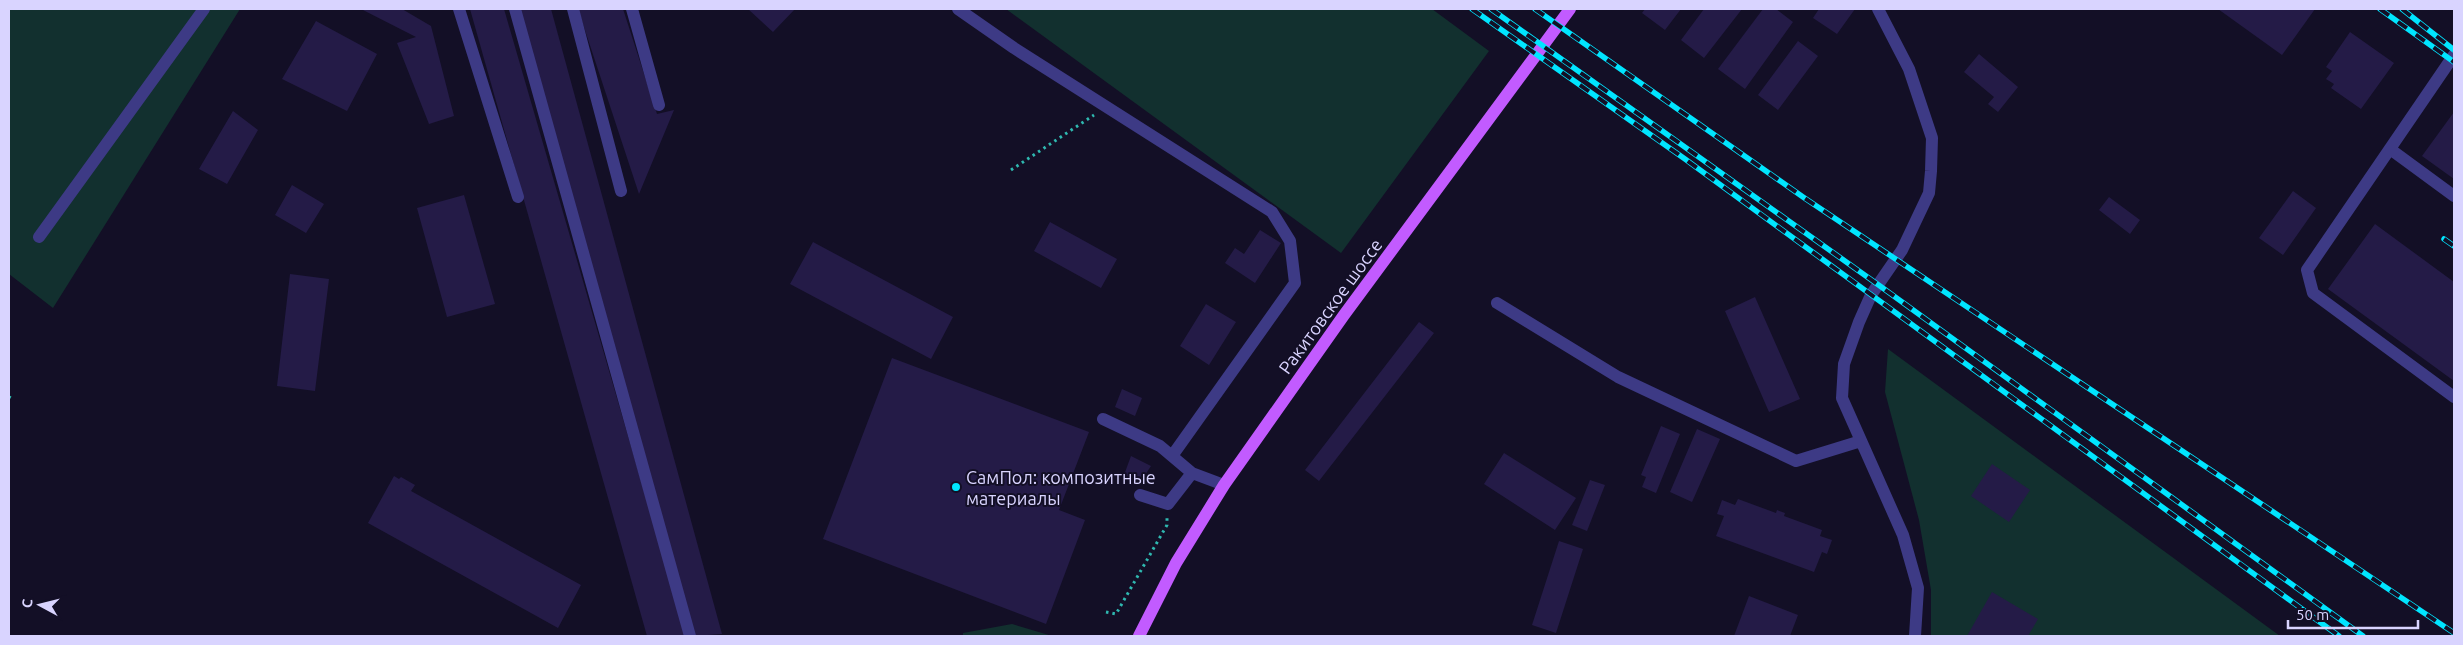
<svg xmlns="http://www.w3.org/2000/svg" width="2463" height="645" font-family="Ubuntu,sans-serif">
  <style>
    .green { fill: #12302f }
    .building { fill: #241b47 }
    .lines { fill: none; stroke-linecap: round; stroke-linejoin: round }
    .path { stroke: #2fb8b0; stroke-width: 3; stroke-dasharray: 2.5 4; stroke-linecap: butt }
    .minor { stroke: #3d3a85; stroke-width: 12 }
    .major { stroke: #c25bff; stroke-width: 12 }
    .rail-casing { stroke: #00e5ff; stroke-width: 5.5 }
    .rail { stroke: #130f26; stroke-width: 4; stroke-dasharray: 11; stroke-linecap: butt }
    .poi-dot { fill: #00e5ff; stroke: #130f26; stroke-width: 2 }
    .labels { text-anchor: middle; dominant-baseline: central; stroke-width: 4; stroke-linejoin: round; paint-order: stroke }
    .street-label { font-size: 18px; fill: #d9d4ff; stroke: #130f26 }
    .poi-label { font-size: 18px; fill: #d9d4ff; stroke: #130f26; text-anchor: start }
  </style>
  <rect width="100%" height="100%" fill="#130f26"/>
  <path class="green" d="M 9,9 L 240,9 L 53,308 L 9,274 Z
    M 1006,9 L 1432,9 L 1489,51 L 1341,253 Z
    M 1888,349 L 2280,636 L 1931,636 L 1931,590 L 1919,520 L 1885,392 Z
    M 1012,624 L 1052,636 L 963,636 L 963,633 Z"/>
  <path class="building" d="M 361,9 L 402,9 L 431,26 L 454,116 L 429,124 L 397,43 L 416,37 Z
    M 470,9 L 504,9 L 686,636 L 647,636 Z
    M 517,9 L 551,9 L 722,634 L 694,636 Z
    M 578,9 L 623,9 L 657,114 L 674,110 L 639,194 Z
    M 748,9 L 795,9 L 773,32 Z
    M 1645,9 L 1681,9 L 1665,30 L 1642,13 Z
    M 1704,9 L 1742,9 L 1704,58 L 1681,40 Z
    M 1763,9 L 1776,9 L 1793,22 L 1745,89 L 1718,69 Z
    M 1819,9 L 1855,9 L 1837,34 L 1813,18 Z
    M 2218,9 L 2315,9 L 2282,55 Z
    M 316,21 L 377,54 L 347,111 L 282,79 Z
    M 2350,32 L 2394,63 L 2361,109 L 2331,88 L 2334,84 L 2326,79 L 2332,71 L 2326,67 Z
    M 1798,41 L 1818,56 L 1778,110 L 1758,95 Z
    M 1979,54 L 2018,87 L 1998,112 L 1988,104 L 1994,97 L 1964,72 Z
    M 233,111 L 258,130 L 227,184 L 199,169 Z
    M 2454,112 L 2454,179 L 2422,156 Z
    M 292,185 L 324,204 L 306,233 L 275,215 Z
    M 2293,191 L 2316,208 L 2283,255 L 2259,238 Z
    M 464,195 L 495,304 L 447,317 L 417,208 Z
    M 2109,197 L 2140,220 L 2130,234 L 2099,210 Z
    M 1050,222 L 1117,259 L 1101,288 L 1034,251 Z
    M 2375,224 L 2454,282 L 2454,381 L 2328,289 Z
    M 1260,230 L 1281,243 L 1255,283 L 1225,263 L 1235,248 L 1244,254 Z
    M 813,242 L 953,317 L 931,359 L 790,284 Z
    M 290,274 L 329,279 L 315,391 L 277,386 Z
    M 1755,297 L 1800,399 L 1769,412 L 1725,311 Z
    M 1206,304 L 1236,322 L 1209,365 L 1180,346 Z
    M 1419,322 L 1434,333 L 1319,481 L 1305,470 Z
    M 892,358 L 1089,432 L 1059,510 L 1085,520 L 1046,624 L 823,539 Z
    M 1122,389 L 1142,398 L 1135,416 L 1115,407 Z
    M 1661,426 L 1680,434 L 1656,493 L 1642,487 L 1646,477 L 1641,475 Z
    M 1697,429 L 1720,439 L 1692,502 L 1670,492 Z
    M 1504,453 L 1576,498 L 1555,530 L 1484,484 Z
    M 1131,456 L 1151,466 L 1139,484 L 1124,475 Z
    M 1992,464 L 2030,490 L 2009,522 L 1971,496 Z
    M 394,476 L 399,479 L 401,477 L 415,485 L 411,491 L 581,585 L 558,628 L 368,523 Z
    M 1590,480 L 1605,485 L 1587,531 L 1572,525 Z
    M 1738,499 L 1776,513 L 1777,510 L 1785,513 L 1784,516 L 1822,530 L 1820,536 L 1832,540 L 1827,554 L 1822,552 L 1814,572 L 1716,536 L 1724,516 L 1717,514 L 1722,500 L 1735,505 Z
    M 1559,541 L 1583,549 L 1556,633 L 1532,625 Z
    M 1992,592 L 2038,619 L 2028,636 L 1967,636 Z
    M 1749,596 L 1798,615 L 1790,636 L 1734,636 Z"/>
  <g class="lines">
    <path class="path" d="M 1011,170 L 1094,115
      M 9,398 L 11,394
      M 1106,612 L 1116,614 L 1167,525 L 1167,516"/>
    <path class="minor" d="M 459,9 L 518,197
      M 515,9 L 690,636
      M 573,9 L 621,191
      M 632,9 L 659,105
      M 958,9 L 1014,48 L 1272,212 L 1290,241 L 1295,283 L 1172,456
      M 1878,9 L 1909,69 L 1932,138 L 1931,171 L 1929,193 L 1902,250 L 1871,295 L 1859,322 L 1844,364 L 1842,398 L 1903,535 L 1918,588 L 1915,636
      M 2454,55 L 2307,270 L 2313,293 L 2454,397
      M 2390,149 L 2454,196
      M 39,237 L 204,9
      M 1497,303 L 1618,377 L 1796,461 L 1861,441
      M 1103,419 L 1160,446 L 1192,473 L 1224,485
      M 1140,495 L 1168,504 L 1192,473"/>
    <path class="major" d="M 1139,636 L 1176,563 L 1224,485 L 1344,315 L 1570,9"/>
    <defs>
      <path id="rail" d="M 1472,9 L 1685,159 L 2339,636
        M 1491,9 L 1880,286 L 2363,636
        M 1535,9 L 1803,197 L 2454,633
        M 2380,9 L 2454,62
        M 2402,9 L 2454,50
        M 2444,239 L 2454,246"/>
    </defs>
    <use href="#rail" class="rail-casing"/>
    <use href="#rail" class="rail"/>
  </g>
  <circle class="poi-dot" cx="956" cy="487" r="5"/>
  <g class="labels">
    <g class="street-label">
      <text transform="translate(1330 306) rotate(-54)">Ракитовское шоссе</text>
    </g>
    <g class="poi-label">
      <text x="966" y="477">СамПол: композитные<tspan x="966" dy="21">материалы</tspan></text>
    </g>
  </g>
  <rect width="2463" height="645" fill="none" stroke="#d9d4ff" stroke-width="20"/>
  <g transform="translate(40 605) rotate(277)" stroke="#130f26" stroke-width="4" paint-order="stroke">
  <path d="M0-4L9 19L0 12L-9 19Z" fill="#d9d4ff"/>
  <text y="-8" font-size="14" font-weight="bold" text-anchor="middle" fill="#d9d4ff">С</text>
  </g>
  <path d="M2288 620v8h130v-8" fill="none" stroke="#d9d4ff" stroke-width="2.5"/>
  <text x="2296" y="620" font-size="15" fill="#d9d4ff" stroke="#130f26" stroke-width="4" paint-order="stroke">50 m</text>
</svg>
